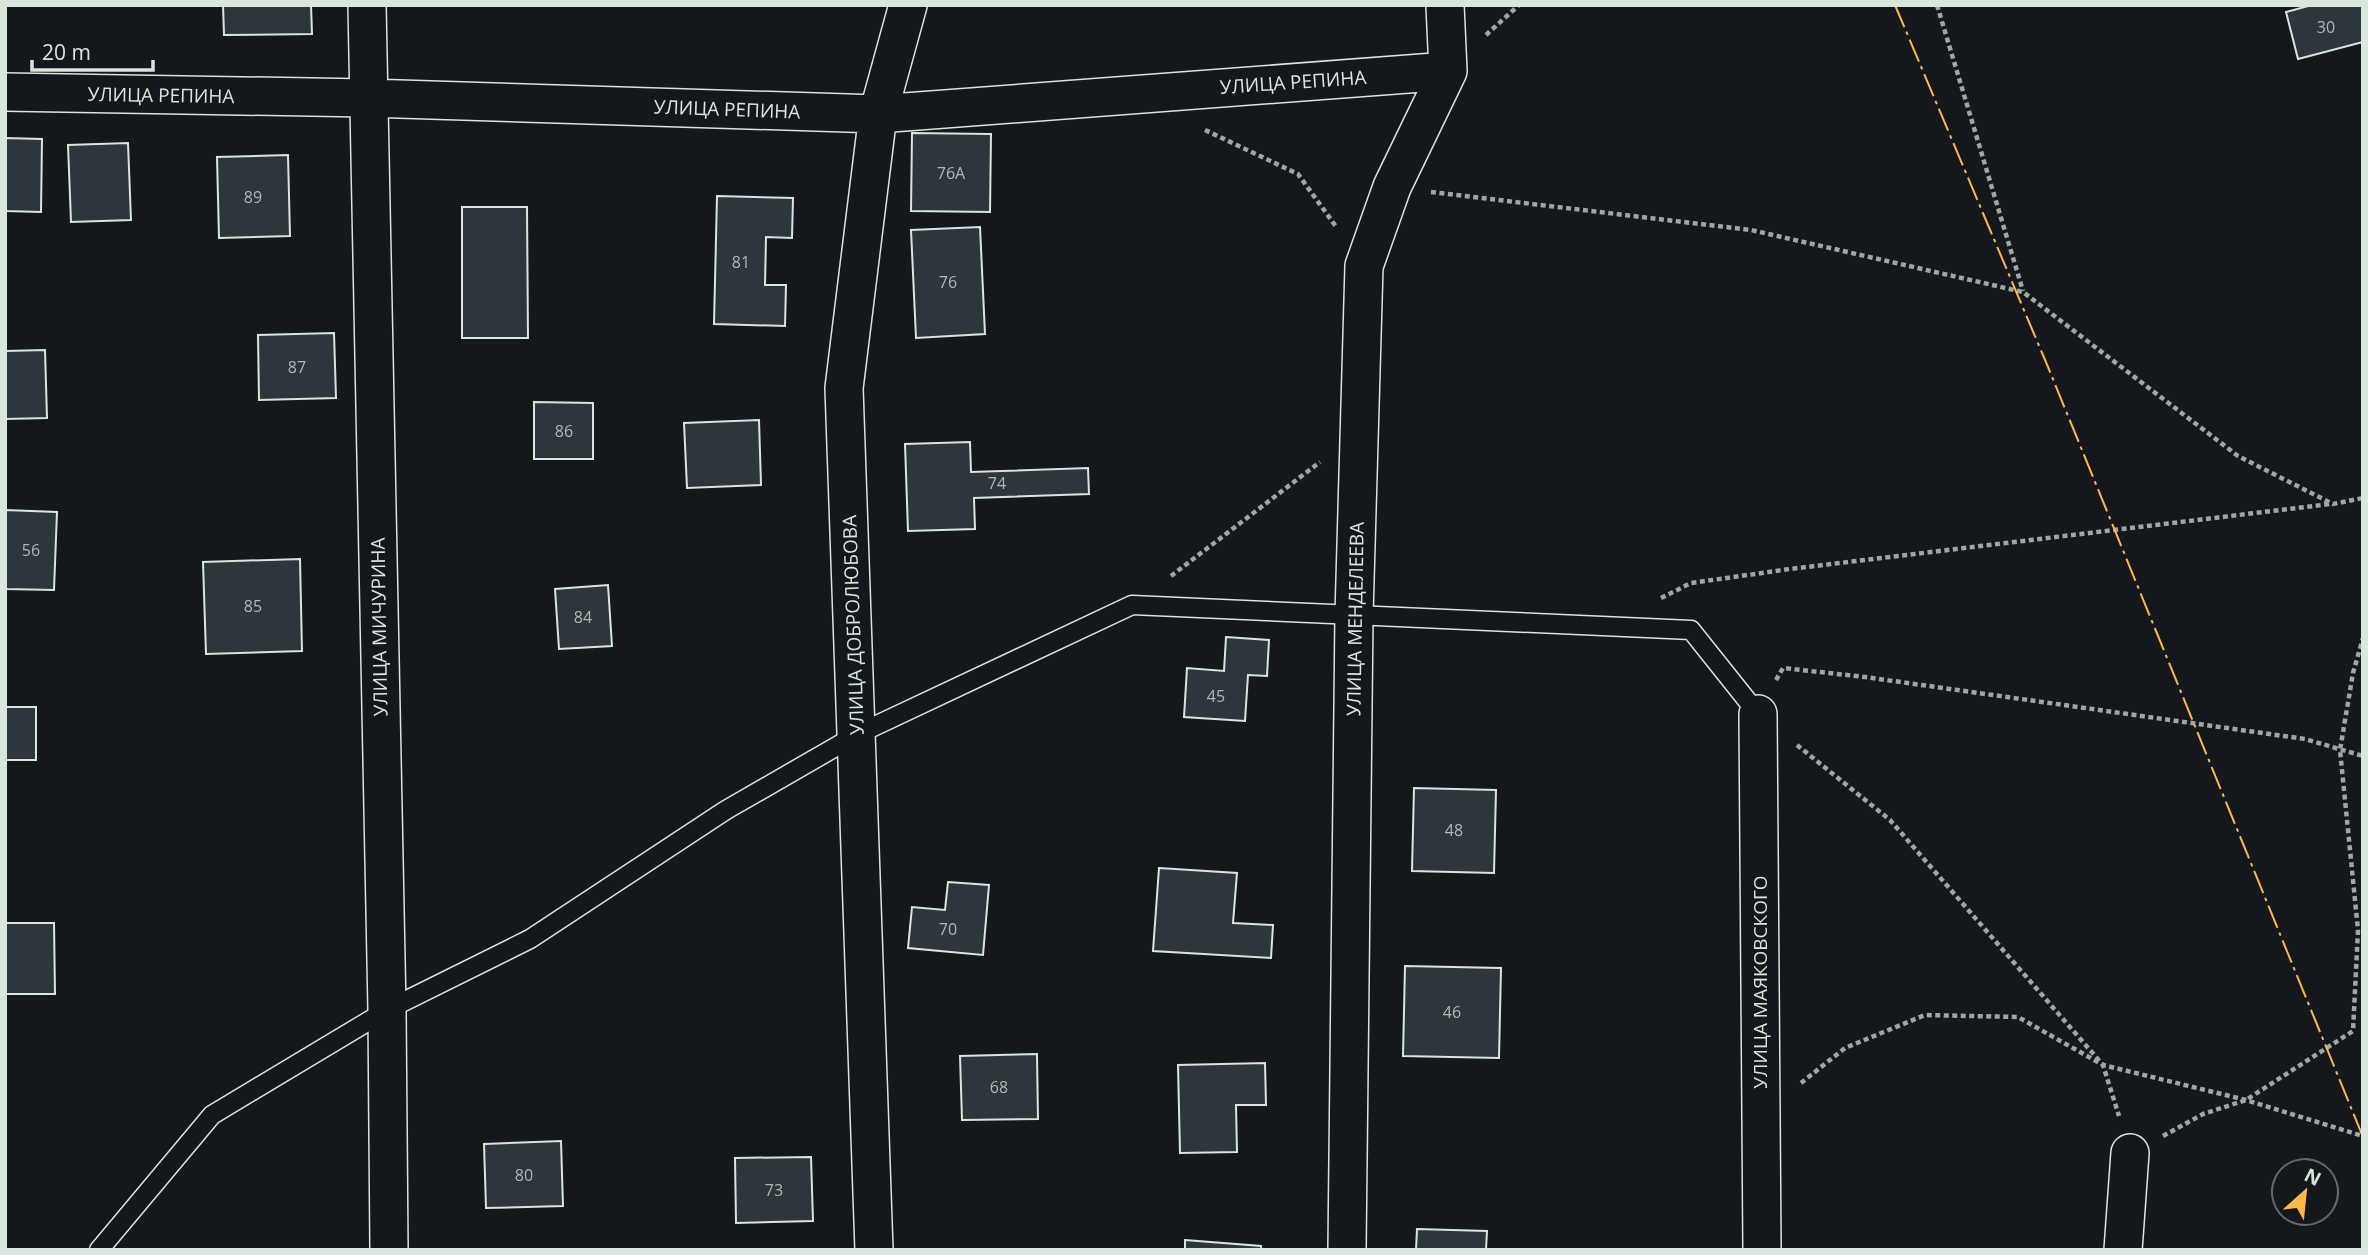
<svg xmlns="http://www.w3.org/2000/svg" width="2368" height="1255" font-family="'Open Sans',sans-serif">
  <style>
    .building { fill: #2c363c; stroke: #d8e6dc; stroke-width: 2 }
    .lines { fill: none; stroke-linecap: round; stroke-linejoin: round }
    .service-casing { stroke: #d8e6dc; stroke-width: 21 }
    .minor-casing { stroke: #d8e6dc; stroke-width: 40 }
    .path { stroke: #9da8a2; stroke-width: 4.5; stroke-dasharray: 5 3.5; stroke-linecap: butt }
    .service { stroke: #14181c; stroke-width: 18 }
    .minor { stroke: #14181c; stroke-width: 37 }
    .power { stroke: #ffb74d; stroke-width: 2; stroke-dasharray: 24 5 3.5 5; stroke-linecap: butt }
    .labels { text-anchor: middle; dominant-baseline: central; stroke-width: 5; stroke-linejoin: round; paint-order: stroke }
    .number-label { font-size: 16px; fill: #adbab4 }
    .street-label { font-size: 19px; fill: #d8e6dc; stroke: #14181c }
  </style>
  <rect width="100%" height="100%" fill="#14181c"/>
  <path class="building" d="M 223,5 L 311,5 L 312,34 L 224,35 Z
    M 2312,5 L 2363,5 L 2363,42 L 2298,59 L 2286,12 Z
    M 912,133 L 991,134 L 990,212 L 911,211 Z
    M 5,138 L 42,139 L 41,212 L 5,211 Z
    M 128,143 L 131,220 L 71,222 L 68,145 Z
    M 288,155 L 290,236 L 219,238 L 217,157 Z
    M 717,196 L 793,198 L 792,238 L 766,237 L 765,285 L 786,285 L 785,326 L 714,324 Z
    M 462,207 L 527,207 L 528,338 L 462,338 Z
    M 980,227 L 985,334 L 916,338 L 911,230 Z
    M 334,333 L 336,398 L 259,400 L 258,335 Z
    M 45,350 L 47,418 L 5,419 L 5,351 Z
    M 534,402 L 593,403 L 593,459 L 534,459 Z
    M 759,420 L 761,485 L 687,488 L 684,423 Z
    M 970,442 L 971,472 L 1088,468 L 1089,494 L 974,498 L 975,529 L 908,531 L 905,444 Z
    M 5,510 L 57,512 L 54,590 L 5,589 Z
    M 300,559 L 302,651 L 206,654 L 203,562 Z
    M 608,585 L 612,646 L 559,649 L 555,589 Z
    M 1226,637 L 1269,640 L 1267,676 L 1248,675 L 1245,721 L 1184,717 L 1187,668 L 1224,671 Z
    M 5,707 L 36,707 L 36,760 L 5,760 Z
    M 1414,788 L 1496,790 L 1494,873 L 1412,871 Z
    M 1159,868 L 1237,873 L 1233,923 L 1273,925 L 1271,958 L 1153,951 Z
    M 948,882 L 989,885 L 983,955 L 908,948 L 912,907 L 945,910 Z
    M 5,923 L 54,923 L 55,994 L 5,994 Z
    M 1405,966 L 1501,968 L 1499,1058 L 1403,1056 Z
    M 1037,1054 L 1038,1119 L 962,1120 L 960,1056 Z
    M 1265,1063 L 1266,1105 L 1236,1105 L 1237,1152 L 1180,1153 L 1178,1065 Z
    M 561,1141 L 563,1206 L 486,1208 L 484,1144 Z
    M 811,1157 L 813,1221 L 736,1223 L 735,1158 Z
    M 1417,1229 L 1487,1231 L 1486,1250 L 1416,1250 Z
    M 1185,1240 L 1261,1246 L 1261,1250 L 1185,1250 Z"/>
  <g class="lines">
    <defs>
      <path id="service" d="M 99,1250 L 212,1115 L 387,1010 L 530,939 L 726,810 L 858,734 L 1132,605 L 1691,630 L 1758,714"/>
      <path id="minor" d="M 367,5 L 387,1010 L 389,1250
        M 5,92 L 368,98 L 878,114 L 1448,71
        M 1758,714 L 1762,1250
        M 874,1250 L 844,388 L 878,114 L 908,5
        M 1347,1250 L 1354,615 L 1364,266 L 1392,187 L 1448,71 L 1445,5
        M 2123,1250 L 2130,1153"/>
    </defs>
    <use href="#service" class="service-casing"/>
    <use href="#minor" class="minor-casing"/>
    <path class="path" d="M 1937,5 L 2023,291
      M 1486,35 L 1519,5
      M 1205,130 L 1298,174 L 1337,228
      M 1431,192 L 1751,230 L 2023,292 L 2238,456 L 2333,504 L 2363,498
      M 1171,576 L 1320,462
      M 1661,598 L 1691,583 L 1790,569 L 2330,504
      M 1776,680 L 1783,668 L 1865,677 L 2305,739 L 2363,756
      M 1797,745 L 1890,820 L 2103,1065 L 2246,1100 L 2363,1136
      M 1801,1083 L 1845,1048 L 1925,1015 L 2018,1017 L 2103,1065 L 2119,1116
      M 2163,1136 L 2203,1114 L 2246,1100 L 2353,1031 L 2358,930 L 2340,750 L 2353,673 L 2363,638"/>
    <use href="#service" class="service"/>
    <use href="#minor" class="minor"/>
    <path class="power" d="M 1895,5 L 2048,367 L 2363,1137"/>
  </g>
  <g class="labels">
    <g class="number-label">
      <text x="2326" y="27">30</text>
      <text x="951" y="173">76А</text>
      <text x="253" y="197">89</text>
      <text x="741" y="262">81</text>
      <text x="948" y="282">76</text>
      <text x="297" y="367">87</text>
      <text x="564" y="431">86</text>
      <text x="997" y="483">74</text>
      <text x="31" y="550">56</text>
      <text x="253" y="606">85</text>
      <text x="583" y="617">84</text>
      <text x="1216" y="696">45</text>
      <text x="1454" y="830">48</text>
      <text x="948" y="929">70</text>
      <text x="1452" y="1012">46</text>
      <text x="999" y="1087">68</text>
      <text x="524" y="1175">80</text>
      <text x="774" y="1190">73</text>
    </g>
    <g class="street-label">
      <text transform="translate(1293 82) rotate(-4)">УЛИЦА РЕПИНА</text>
      <text transform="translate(161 95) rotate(1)">УЛИЦА РЕПИНА</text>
      <text transform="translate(727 109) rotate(2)">УЛИЦА РЕПИНА</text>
      <text transform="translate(1355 619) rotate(-89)">УЛИЦА МЕНДЕЛЕЕВА</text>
      <text transform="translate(853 625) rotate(-92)">УЛИЦА ДОБРОЛЮБОВА</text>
      <text transform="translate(379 627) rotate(-91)">УЛИЦА МИЧУРИНА</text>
      <text transform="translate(1760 982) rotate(-90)">УЛИЦА МАЯКОВСКОГО</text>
    </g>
  </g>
  <rect width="2368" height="1255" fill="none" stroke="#d8e6dc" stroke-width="14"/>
  <g transform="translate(2305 1192) rotate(27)"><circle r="33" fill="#14181c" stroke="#626a69" stroke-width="2"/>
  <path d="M0-5L12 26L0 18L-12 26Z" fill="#ffb74d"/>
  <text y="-10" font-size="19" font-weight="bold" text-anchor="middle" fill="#d8e6dc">N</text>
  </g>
  <path d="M32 60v10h121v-10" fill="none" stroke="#d8e6dc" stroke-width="3.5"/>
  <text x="42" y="60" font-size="21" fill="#d8e6dc" stroke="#14181c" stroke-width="5" paint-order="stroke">20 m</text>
</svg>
